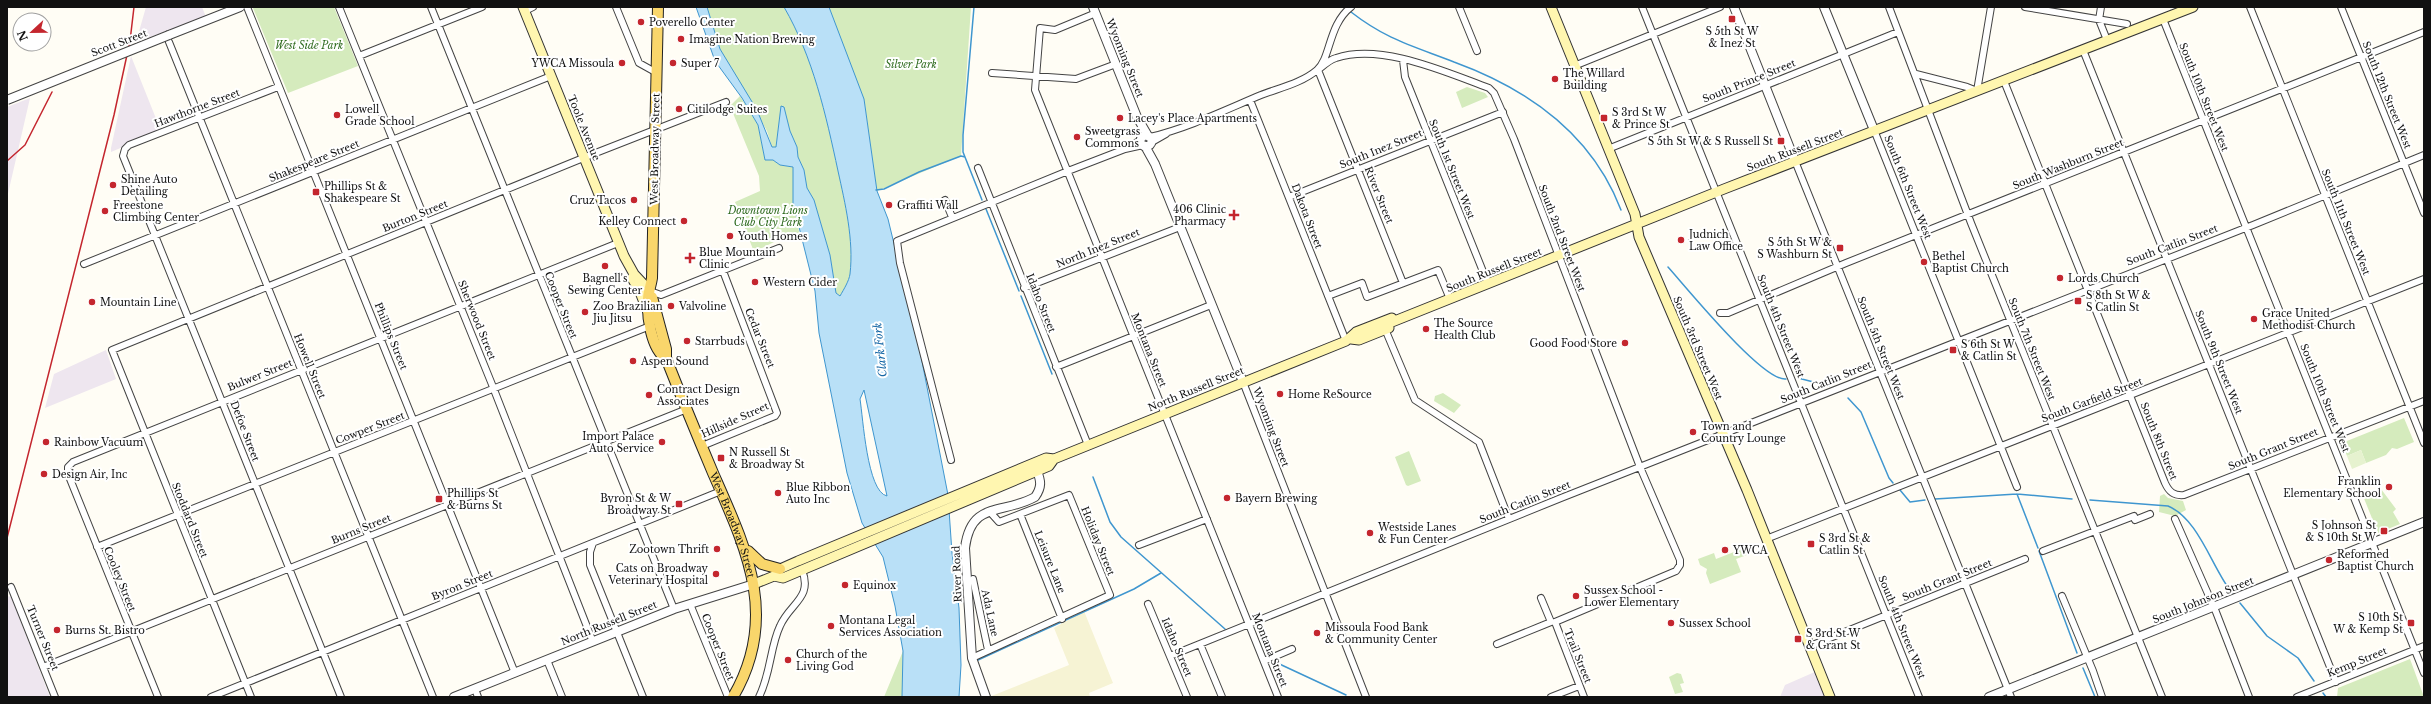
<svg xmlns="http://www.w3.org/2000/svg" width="2431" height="704" font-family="'Libre Baskerville',serif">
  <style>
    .industrial { fill: #eee6ef }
    .farmland { fill: #f6f3d4 }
    .green { fill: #d5ebbd }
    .pitch { fill: #e6f2cf }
    .water { fill: #b9e0f7; stroke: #3f96cf; fill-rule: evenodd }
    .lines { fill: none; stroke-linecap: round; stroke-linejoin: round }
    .stream { stroke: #3f96cf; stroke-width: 1.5 }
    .minor-casing { stroke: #444; stroke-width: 8 }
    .tertiary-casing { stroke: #444; stroke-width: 10 }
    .secondary-casing { stroke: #333; stroke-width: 11 }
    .primary-casing { stroke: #222; stroke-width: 12 }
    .minor { stroke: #fff; stroke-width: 6 }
    .tertiary { stroke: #fff; stroke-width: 8 }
    .secondary { stroke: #fff6b0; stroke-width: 9 }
    .primary { stroke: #f9d66b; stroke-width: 10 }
    .rail { stroke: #c4262e; stroke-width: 1.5 }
    .tertiary-bridge-casing { stroke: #444; stroke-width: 10; stroke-linecap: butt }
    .tertiary-bridge { stroke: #fff; stroke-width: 8 }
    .poi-dot { fill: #c4262e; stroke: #fff; stroke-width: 1.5 }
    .labels { text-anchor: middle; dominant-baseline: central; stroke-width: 4; stroke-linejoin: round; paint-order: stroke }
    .poi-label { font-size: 10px; fill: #111; stroke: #fff; text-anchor: start }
    .street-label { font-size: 10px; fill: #111; stroke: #fff }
    .park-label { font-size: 10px; font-style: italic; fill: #2f6b1f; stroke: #fff }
    .water-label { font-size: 11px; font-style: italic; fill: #1768a6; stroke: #fff }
  </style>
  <rect width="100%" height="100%" fill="#fffdf5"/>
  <path class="industrial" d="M 146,7 L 202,7 L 206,17 L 136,42 Z
    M 131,56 L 161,131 L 111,152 L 111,148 Z
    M 30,98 L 7,198 L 7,107 Z
    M 106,350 L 116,379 L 45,408 L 54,374 Z
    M 7,596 L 11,597 L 50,697 L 7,697 Z
    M 1817,671 L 1828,697 L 1780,697 L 1785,685 Z"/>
  <path class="farmland" d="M 1084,611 L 1113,683 L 1089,693 L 1090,697 L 989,697 L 1069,665 L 1054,628 Z"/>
  <path class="green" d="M 334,7 L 358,66 L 288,93 L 253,8 Z
    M 707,7 L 784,7 C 813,57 826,115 838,171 C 845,203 854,241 850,274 C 849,281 844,289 841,296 L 836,293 L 830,255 L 814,200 L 807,188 L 804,170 L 798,157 L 797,147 L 790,131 L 784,107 L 781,107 L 776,147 L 772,147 L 767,131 L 720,49 Z
    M 829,7 L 971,7 L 961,156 L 877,191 L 865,105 Z
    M 1467,87 L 1485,93 L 1488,97 L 1462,108 L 1456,92 Z
    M 740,96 L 758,125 L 765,160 L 773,160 L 780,165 L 793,167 L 793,203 L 800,236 L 792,240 L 780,239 L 754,252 L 735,202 L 760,191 L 759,176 L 730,106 Z
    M 1443,393 L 1461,405 L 1454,413 L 1434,401 L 1435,396 Z
    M 2404,418 L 2414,442 L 2397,449 L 2392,448 L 2386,455 L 2366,463 L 2361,450 L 2347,456 L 2342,443 Z
    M 1409,451 L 1421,481 L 1408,486 L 1406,485 L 1395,457 Z
    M 2381,489 L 2396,509 L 2393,512 L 2400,524 L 2378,533 L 2363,496 Z
    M 2164,494 L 2168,498 L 2183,501 L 2186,510 L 2175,516 L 2159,512 L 2160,496 Z
    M 1744,548 L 1747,555 L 1736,559 L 1741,572 L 1710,584 L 1706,573 L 1707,569 L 1700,565 L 1698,559 L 1714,553 L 1716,559 Z
    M 903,651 L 902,697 L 884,697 Z
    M 2410,659 L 2424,697 L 2337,697 L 2338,688 Z
    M 1677,673 L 1681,674 L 1684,683 L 1680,684 L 1683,692 L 1675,694 L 1669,677 Z"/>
  <path class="pitch" d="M 2361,450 L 2366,463 L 2352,469 L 2347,456 Z"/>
  <path class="water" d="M 696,7 L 707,7 L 720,49 L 757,110 L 772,147 L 776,147 L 781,106 L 784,107 L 790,131 L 797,147 L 798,157 L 804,170 L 807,188 L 814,200 L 830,255 L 836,293 L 840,296 C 844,289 849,281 850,274 C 854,240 845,203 838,171 C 826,115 813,57 784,7 L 829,7 L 864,99 L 877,191 L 888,219 L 920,351 L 948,495 L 952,553 L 959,608 L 961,665 L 959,697 L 902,697 L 903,651 L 895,606 L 883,557 L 862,523 L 847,473 L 819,333 L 815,291 L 793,203 L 793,167 L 780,165 L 773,160 L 765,160 L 758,125 L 742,98 L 715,61 ZM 864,390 L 887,496 C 867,492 863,417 860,399 Z"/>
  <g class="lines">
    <path class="stream" d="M 974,7 L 963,135 L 963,152 L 982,200
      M 1351,12 C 1387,40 1413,46 1454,62 C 1528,89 1592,134 1621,210
      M 876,190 L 884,189 L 919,172 L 961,156 L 965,157
      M 986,209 L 1019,291
      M 1668,267 C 1686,287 1763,382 1786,379
      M 1021,296 L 1052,374
      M 1798,378 L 1829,386
      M 1848,398 L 1861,412 L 1889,478 L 1893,483
      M 1093,477 L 1110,522 L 1121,537 L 1225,629
      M 1900,490 L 1910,502 L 1925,500
      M 2017,494 L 2038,548
      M 1935,499 L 2017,494 L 2072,499
      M 2090,500 L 2168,506 C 2199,519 2212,568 2232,593
      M 2039,551 L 2077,653
      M 2240,603 L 2267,636 L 2298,658 L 2314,681
      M 978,660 L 1134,589 L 1161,573
      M 1273,661 L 1346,695
      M 2083,668 L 2095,697
      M 2323,693 L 2326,697"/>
    <defs>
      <path id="minor" d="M 247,7 L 515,673
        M 339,7 L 491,382 L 593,642
        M 431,7 L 674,609
        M 616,7 L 639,63 L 657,73
        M 1459,7 L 1477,51
        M 1642,7 L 1919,697
        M 1889,7 L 1971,223 L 2162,697
        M 2025,7 L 2127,24
        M 2101,7 L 2099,20 L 2107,40
        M 2250,7 L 2424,443
        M 2341,7 L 2424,213
        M 525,11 L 533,7
        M 1096,13 L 1055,30 L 1040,28 L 1035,90 L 1278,697
        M 2163,19 L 2424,673
        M 169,42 L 433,697
        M 2083,50 L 2336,682
        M 359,56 L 482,7
        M 1403,60 L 1405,77 L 1488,284
        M 1574,66 L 1720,7
        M 992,73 L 1076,79 L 1116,64
        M 1916,74 L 1967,87 L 1977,91 L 1991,7
        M 2004,81 L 2165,483 C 2169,492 2174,496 2184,495 L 2424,401
        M 278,87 L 129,145 L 125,149 L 123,156 L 341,697
        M 1250,100 L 1346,341
        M 1874,130 L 2017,487
        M 1150,137 C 1188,128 1225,110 1261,95 C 1279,88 1302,83 1317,70 C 1331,58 1328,25 1351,7
        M 1152,142 L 1166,134
        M 1128,147 L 1141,140
        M 1608,149 L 1898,32
        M 1795,161 L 2011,697
        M 978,168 L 1088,445
        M 1289,197 L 1503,112
        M 945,200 L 952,217
        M 84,264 L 551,76
        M 1403,283 L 1318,70 C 1323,66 1329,60 1336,58 C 1382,43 1445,72 1489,88 L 1494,93 L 1514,139 L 1640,467 L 1680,560 L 1680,565 L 1676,571 L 1555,622
        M 1024,288 L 1180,227
        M 650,291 L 661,295 L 779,248
        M 1328,296 L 1362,283 L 1367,297 L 1438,270 L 1450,299
        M 1720,313 L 1728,313 L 1846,263 L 2424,32
        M 1385,329 L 1415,400 L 1479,442 L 1509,519
        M 1056,367 L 1211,305
        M 1243,382 L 1366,697
        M 702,446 L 775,416 L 777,413 L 723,271
        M 951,460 L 900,263 L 897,241 L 1068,171 L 1125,149 L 1143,145
        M 1020,514 L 1062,619
        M 2175,519 L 2216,612 L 2249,697
        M 2135,520 L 2150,514
        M 1766,539 L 2424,279
        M 593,543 L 590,552 L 590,565 L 643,697
        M 1139,545 L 1207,519
        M 97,547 L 650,326
        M 2043,551 L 2134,516
        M 973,579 L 988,650
        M 11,587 L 55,697
        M 2062,596 L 2093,671 L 2102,697
        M 1541,598 L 1551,622
        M 690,604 L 728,697
        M 1148,604 L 1187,697
        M 1555,622 L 1584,697
        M 1200,644 L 1222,697
        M 1497,644 L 1551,622
        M 1810,646 L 2025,559
        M 1170,656 L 1561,498 L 2253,225 L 2424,155
        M 972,658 L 1110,595 L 1069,495 L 999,522 L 990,512
        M 547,660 L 562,697
        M 1264,661 L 1292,649
        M 43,667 L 687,409
        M 475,689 L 478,697
        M 158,697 L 68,474 L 68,467 L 73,462 L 618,243
        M 211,697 L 721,491
        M 251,697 L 112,350 L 593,154 L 726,102
        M 759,697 C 771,673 770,647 780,626 C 790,603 813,598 802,570
        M 1551,697 L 1579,686
        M 2297,697 L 2424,646"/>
      <path id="tertiary" d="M 1093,7 L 1137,117 L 1148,136
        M 1734,7 L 1795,161
        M 1824,7 L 1874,130
        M 169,35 L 240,7
        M1140.5 141a5.5 5.5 0 1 1 11 0a5.5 5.5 0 1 1-11 0Z
        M 1145,146 L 1155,164 L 1243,382
        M 454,697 L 674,609 L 754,584
        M 986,697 L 972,658 L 965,548 C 971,500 1003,515 1035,497 C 1042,487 1041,481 1037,471
        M 1989,697 L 2424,522"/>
      <path id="secondary" d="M 523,7 L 624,256 L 634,274 L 650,291
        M 1551,7 L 1635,214 L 1639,237 L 1747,490 L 1830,697
        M 632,278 L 640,292 L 647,310
        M 1385,329 L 1387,324 L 1724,189 L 2193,7
        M 1351,339 L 1359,340 L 1389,328
        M 774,576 L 780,569 L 798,561 L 1046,458 L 1054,459 L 1346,341 L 1356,332 L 1392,318
        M 754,584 L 774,576 L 783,578 L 1049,466 L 1054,459"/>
      <g id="primary">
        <path id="s1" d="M 658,7 L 652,278 C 651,285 648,293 648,299 C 647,316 651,349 666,358 C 681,396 697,435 713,473 C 746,548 780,617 733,697"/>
        <path d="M 652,297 L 666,349 L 666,358"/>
        <path d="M 748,551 L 762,564 L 780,569"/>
      </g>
    </defs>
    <use href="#minor" class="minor-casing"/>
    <use href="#tertiary" class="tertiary-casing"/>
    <use href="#secondary" class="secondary-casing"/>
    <use href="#primary" class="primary-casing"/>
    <use href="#minor" class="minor"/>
    <use href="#tertiary" class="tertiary"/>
    <use href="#secondary" class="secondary"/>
    <use href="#primary" class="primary"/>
    <path class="rail" d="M 7,161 L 25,145 L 52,92
      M 7,538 L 114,115 L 130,41 L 134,7"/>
    <defs>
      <path id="tertiary-bridge" d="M 7,100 L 169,35"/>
    </defs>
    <use href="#tertiary-bridge" class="tertiary-bridge-casing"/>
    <use href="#tertiary-bridge" class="tertiary-bridge"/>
  </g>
  <g class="poi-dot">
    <rect x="1728" y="15" width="8" height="8" rx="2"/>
    <circle cx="641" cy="22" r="4"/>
    <circle cx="681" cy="39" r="4"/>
    <circle cx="622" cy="63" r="4"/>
    <circle cx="673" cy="63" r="4"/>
    <circle cx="1555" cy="79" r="4"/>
    <circle cx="679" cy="109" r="4"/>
    <circle cx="337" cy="115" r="4"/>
    <circle cx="1120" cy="118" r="4"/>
    <rect x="1600" y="114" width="8" height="8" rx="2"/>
    <circle cx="1077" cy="137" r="4"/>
    <rect x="1777" y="137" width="8" height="8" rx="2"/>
    <circle cx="113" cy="185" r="4"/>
    <rect x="312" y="188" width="8" height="8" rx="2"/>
    <circle cx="634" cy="200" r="4"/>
    <circle cx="889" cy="205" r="4"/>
    <circle cx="105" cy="211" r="4"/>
    <path d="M1232 209h4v4h4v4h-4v4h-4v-4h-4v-4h4z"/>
    <circle cx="684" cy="221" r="4"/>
    <circle cx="730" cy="236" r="4"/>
    <circle cx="1681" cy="240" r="4"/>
    <rect x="1836" y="244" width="8" height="8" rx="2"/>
    <path d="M688 252h4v4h4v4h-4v4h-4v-4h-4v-4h4z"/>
    <circle cx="1924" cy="262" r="4"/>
    <circle cx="605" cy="266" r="4"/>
    <circle cx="2060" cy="278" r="4"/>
    <circle cx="755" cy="282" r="4"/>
    <rect x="2074" y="297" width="8" height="8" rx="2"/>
    <circle cx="92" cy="302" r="4"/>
    <circle cx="671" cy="306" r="4"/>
    <circle cx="585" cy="312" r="4"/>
    <circle cx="2254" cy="319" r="4"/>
    <circle cx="1426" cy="329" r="4"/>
    <circle cx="687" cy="341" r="4"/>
    <circle cx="1625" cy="343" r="4"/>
    <rect x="1949" y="346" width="8" height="8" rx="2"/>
    <circle cx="633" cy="361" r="4"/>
    <circle cx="1280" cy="394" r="4"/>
    <circle cx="649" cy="395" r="4"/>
    <circle cx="1693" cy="432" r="4"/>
    <circle cx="46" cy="442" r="4"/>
    <circle cx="662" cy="442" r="4"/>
    <rect x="717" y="454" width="8" height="8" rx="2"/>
    <circle cx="44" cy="474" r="4"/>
    <circle cx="2389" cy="487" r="4"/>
    <circle cx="778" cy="493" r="4"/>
    <circle cx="1227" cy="498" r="4"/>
    <rect x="435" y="495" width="8" height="8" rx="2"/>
    <rect x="675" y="500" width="8" height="8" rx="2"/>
    <rect x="2380" y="527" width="8" height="8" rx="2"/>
    <circle cx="1370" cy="533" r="4"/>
    <rect x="1807" y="540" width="8" height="8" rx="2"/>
    <circle cx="717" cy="549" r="4"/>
    <circle cx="1725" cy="550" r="4"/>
    <circle cx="2329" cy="560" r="4"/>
    <circle cx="716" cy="574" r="4"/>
    <circle cx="845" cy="585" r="4"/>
    <circle cx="1576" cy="596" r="4"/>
    <circle cx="1671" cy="623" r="4"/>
    <rect x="2407" y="619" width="8" height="8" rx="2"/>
    <circle cx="831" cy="626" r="4"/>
    <circle cx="57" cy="630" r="4"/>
    <circle cx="1317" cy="633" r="4"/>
    <rect x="1794" y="635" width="8" height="8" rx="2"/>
    <circle cx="788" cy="660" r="4"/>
  </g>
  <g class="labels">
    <g class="poi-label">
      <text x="649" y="22">Poverello Center</text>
      <text x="1732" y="31" text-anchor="middle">S 5th St W<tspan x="1732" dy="12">&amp; Inez St</tspan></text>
      <text x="689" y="39">Imagine Nation Brewing</text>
      <text x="614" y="63" text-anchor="end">YWCA Missoula</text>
      <text x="681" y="63">Super 7</text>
      <text x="1563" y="73">The Willard<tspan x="1563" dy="12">Building</tspan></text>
      <text x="345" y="109">Lowell<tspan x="345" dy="12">Grade School</tspan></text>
      <text x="687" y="109">Citilodge Suites</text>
      <text x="1612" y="112">S 3rd St W<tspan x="1612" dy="12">&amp; Prince St</tspan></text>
      <text x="1128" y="118">Lacey's Place Apartments</text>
      <text x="1085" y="131">Sweetgrass<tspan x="1085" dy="12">Commons</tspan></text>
      <text x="1773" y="141" text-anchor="end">S 5th St W &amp; S Russell St</text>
      <text x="121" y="179">Shine Auto<tspan x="121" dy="12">Detailing</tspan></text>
      <text x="324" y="186">Phillips St &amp;<tspan x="324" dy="12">Shakespeare St</tspan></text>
      <text x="626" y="200" text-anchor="end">Cruz Tacos</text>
      <text x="113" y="205">Freestone<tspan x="113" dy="12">Climbing Center</tspan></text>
      <text x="897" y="205">Graffiti Wall</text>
      <text x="1226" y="209" text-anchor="end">406 Clinic<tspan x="1226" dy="12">Pharmacy</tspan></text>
      <text x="676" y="221" text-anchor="end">Kelley Connect</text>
      <text x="1689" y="234">Judnich<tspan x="1689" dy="12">Law Office</tspan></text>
      <text x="738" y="236">Youth Homes</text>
      <text x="1832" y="242" text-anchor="end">S 5th St W &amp;<tspan x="1832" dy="12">S Washburn St</tspan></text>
      <text x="699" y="252">Blue Mountain<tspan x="699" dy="12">Clinic</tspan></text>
      <text x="1932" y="256">Bethel<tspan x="1932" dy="12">Baptist Church</tspan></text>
      <text x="605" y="278" text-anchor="middle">Bagnell's<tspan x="605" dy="12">Sewing Center</tspan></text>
      <text x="2068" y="278">Lords Church</text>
      <text x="763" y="282">Western Cider</text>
      <text x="2086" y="295">S 8th St W &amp;<tspan x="2086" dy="12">S Catlin St</tspan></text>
      <text x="100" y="302">Mountain Line</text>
      <text x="593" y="306">Zoo Brazilian<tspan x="593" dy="12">Jiu Jitsu</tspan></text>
      <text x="679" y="306">Valvoline</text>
      <text x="2262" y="313">Grace United<tspan x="2262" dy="12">Methodist Church</tspan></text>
      <text x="1434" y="323">The Source<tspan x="1434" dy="12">Health Club</tspan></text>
      <text x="695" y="341">Starrbuds</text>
      <text x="1617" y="343" text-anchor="end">Good Food Store</text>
      <text x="1961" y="344">S 6th St W<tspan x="1961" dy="12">&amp; Catlin St</tspan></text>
      <text x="641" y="361">Aspen Sound</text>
      <text x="657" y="389">Contract Design<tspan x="657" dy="12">Associates</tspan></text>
      <text x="1288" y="394">Home ReSource</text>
      <text x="1701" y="426">Town and<tspan x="1701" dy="12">Country Lounge</tspan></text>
      <text x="654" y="436" text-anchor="end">Import Palace<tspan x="654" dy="12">Auto Service</tspan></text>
      <text x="54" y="442">Rainbow Vacuum</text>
      <text x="729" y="452">N Russell St<tspan x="729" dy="12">&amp; Broadway St</tspan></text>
      <text x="52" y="474">Design Air, Inc</text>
      <text x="2381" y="481" text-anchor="end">Franklin<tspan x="2381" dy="12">Elementary School</tspan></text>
      <text x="786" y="487">Blue Ribbon<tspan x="786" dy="12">Auto Inc</tspan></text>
      <text x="447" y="493">Phillips St<tspan x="447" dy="12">&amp; Burns St</tspan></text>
      <text x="671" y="498" text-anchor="end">Byron St &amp; W<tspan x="671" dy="12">Broadway St</tspan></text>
      <text x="1235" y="498">Bayern Brewing</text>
      <text x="2376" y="525" text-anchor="end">S Johnson St<tspan x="2376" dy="12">&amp; S 10th St W</tspan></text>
      <text x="1378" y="527">Westside Lanes<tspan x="1378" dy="12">&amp; Fun Center</tspan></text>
      <text x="1819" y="538">S 3rd St &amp;<tspan x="1819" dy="12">Catlin St</tspan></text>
      <text x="709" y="549" text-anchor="end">Zootown Thrift</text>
      <text x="1733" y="550">YWCA</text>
      <text x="2337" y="554">Reformed<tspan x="2337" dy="12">Baptist Church</tspan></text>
      <text x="708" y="568" text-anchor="end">Cats on Broadway<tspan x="708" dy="12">Veterinary Hospital</tspan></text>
      <text x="853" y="585">Equinox</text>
      <text x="1584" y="590">Sussex School -<tspan x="1584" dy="12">Lower Elementary</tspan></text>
      <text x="2403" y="617" text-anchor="end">S 10th St<tspan x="2403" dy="12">W &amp; Kemp St</tspan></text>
      <text x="839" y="620">Montana Legal<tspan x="839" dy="12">Services Association</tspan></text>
      <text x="1679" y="623">Sussex School</text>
      <text x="1325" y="627">Missoula Food Bank<tspan x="1325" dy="12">&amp; Community Center</tspan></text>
      <text x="65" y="630">Burns St. Bistro</text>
      <text x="1806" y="633">S 3rd St W<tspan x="1806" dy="12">&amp; Grant St</tspan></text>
      <text x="796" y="654">Church of the<tspan x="796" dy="12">Living God</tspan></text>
    </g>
    <g class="street-label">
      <text transform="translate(119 43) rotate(-21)">Scott Street</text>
      <text transform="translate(1125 58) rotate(68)">Wyoming Street</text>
      <text transform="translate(1749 81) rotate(-22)">South Prince Street</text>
      <text transform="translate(2387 95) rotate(68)">South 12th Street West</text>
      <text transform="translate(2204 97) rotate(68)">South 10th Street West</text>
      <text transform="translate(197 108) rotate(-21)">Hawthorne Street</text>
      <text transform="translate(584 128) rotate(68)">Toole Avenue</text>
      <text transform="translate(655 149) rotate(-89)">West Broadway Street</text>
      <text transform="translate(1381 149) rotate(-22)">South Inez Street</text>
      <text transform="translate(1795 150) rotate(-21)">South Russell Street</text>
      <text transform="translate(314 161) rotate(-22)">Shakespeare Street</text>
      <text transform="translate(2068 164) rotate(-22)">South Washburn Street</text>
      <text transform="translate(1452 169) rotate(68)">South 1st Street West</text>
      <text transform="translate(1908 187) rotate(68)">South 6th Street West</text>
      <text transform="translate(1379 195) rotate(68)">River Street</text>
      <text transform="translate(415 216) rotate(-22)">Burton Street</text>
      <text transform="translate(1307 216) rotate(69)">Dakota Street</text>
      <text transform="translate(2346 222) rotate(68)">South 11th Street West</text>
      <text transform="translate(1562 238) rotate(69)">South 2nd Street West</text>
      <text transform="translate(2172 245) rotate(-21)">South Catlin Street</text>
      <text transform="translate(1098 248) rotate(-22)">North Inez Street</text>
      <text transform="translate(1494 270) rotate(-22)">South Russell Street</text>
      <text transform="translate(1041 303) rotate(68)">Idaho Street</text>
      <text transform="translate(561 305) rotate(68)">Cooper Street</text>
      <text transform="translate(477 320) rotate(68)">Sherwood Street</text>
      <text transform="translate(1781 326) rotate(68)">South 4th Street West</text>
      <text transform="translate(391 336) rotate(68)">Phillips Street</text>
      <text transform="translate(760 338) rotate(68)">Cedar Street</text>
      <text transform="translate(1698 348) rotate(67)">South 3rd Street West</text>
      <text transform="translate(1881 348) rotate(68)">South 5th Street West</text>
      <text transform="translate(2032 349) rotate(68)">South 7th Street West</text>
      <text transform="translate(1149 350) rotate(68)">Montana Street</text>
      <text transform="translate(2219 362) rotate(68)">South 9th Street West</text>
      <text transform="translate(310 366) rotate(68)">Howell Street</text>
      <text transform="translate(260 375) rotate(-22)">Bulwer Street</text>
      <text transform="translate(1826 382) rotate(-22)">South Catlin Street</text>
      <text transform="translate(1196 389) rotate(-22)">North Russell Street</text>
      <text transform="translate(2325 398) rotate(68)">South 10th Street West</text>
      <text transform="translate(2092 400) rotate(-21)">South Garfield Street</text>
      <text transform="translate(735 420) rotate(-24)">Hillside Street</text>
      <text transform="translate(1271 427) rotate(69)">Wyoming Street</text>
      <text transform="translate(370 428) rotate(-21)">Cowper Street</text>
      <text transform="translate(245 431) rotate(69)">Defoe Street</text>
      <text transform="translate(2159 441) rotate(68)">South 8th Street</text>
      <text transform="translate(2273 449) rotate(-22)">South Grant Street</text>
      <text transform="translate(1525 502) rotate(-22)">South Catlin Street</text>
      <text transform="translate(190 520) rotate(68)">Stoddard Street</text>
      <text stroke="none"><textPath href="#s1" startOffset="536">West Broadway Street</textPath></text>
      <text transform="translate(361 529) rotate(-22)">Burns Street</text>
      <text transform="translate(1098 541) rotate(68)">Holiday Street</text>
      <text transform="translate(1050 562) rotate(68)">Leisure Lane</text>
      <text transform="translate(957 574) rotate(-92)">River Road</text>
      <text transform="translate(120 579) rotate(68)">Cooley Street</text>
      <text transform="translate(1947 580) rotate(-22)">South Grant Street</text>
      <text transform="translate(462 585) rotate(-22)">Byron Street</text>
      <text transform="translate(2203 600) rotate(-22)">South Johnson Street</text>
      <text transform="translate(990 613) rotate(78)">Ada Lane</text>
      <text transform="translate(609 623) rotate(-22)">North Russell Street</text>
      <text transform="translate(1902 627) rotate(68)">South 4th Street West</text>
      <text transform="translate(43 638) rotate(68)">Turner Street</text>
      <text transform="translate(718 647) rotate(68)">Cooper Street</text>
      <text transform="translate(1177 647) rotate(67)">Idaho Street</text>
      <text transform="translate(1270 650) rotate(68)">Montana Street</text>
      <text transform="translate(1578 656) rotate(68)">Trail Street</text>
      <text transform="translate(2357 662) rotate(-22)">Kemp Street</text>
    </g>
    <g class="park-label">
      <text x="309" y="45">West Side Park</text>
      <text x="911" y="64">Silver Park</text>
      <text x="768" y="210">Downtown Lions<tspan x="768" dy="12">Club City Park</tspan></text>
    </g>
    <g class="water-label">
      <text transform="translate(880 350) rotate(-96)">Clark Fork</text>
    </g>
  </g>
  <rect width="2431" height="704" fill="none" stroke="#111111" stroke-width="16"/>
  <g transform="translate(32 32) rotate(248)"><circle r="19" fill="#ffffff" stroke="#a0a0a0"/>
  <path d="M0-3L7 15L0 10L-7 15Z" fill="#c4262e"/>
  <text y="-6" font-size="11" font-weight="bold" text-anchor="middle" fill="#111111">N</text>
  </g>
</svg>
